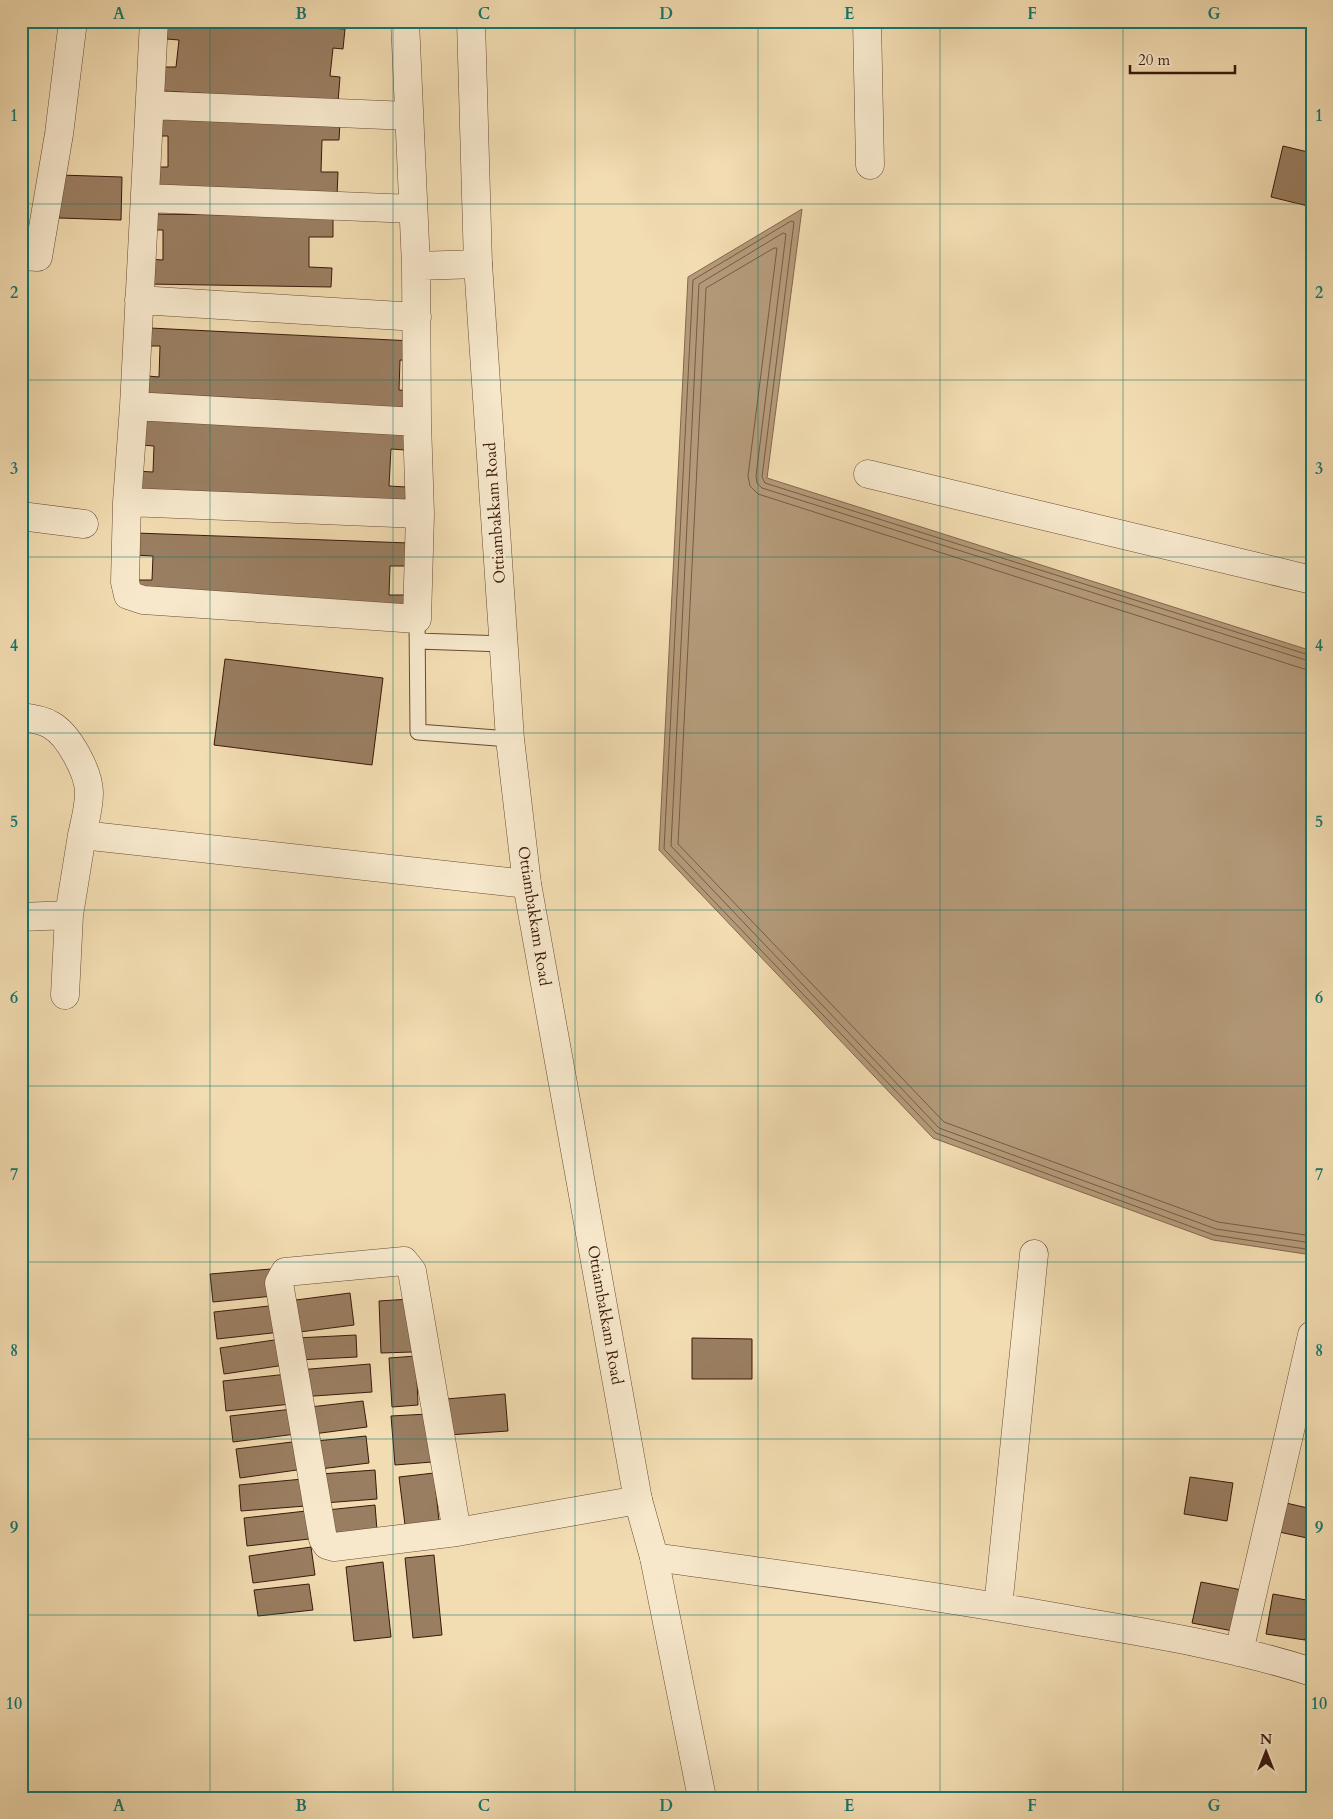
<svg xmlns="http://www.w3.org/2000/svg" width="1333" height="1819" font-family="Cardo,serif">
  <style>
    .water { fill: #b49a79; stroke: #84664d }
    .lines { fill: none; stroke-linecap: round; stroke-linejoin: round }
    .shore { stroke: #785a42; stroke-width: 1 }
    .building { fill: #9a7e61; stroke: #3b190b }
    .service-casing { stroke: #694a34; stroke-width: 17 }
    .minor-casing { stroke: #694a34; stroke-width: 29 }
    .tertiary-casing { stroke: #694a34; stroke-width: 29 }
    .service { stroke: #f7e8cc; stroke-width: 15 }
    .minor { stroke: #f7e8cc; stroke-width: 28 }
    .tertiary { stroke: #f7e8cc; stroke-width: 28 }
    .grid { fill: none; stroke: #0f766e; stroke-width: 1; stroke-opacity: 0.55 }
    .labels { text-anchor: middle; dominant-baseline: central; stroke-width: 4; stroke-linejoin: round; paint-order: stroke }
    .street-label { font-size: 16px; fill: #3b190b; stroke: #f7e8cc }
    .neatline { fill: none; stroke: #0f766e; stroke-width: 2 }
    .grid-label { font-size: 16px; text-anchor: middle; font-weight: bold; fill: #0f766e }
  </style>
  <rect width="100%" height="100%" fill="#f2dcb1"/>
  <filter id="stains"><feTurbulence type="fractalNoise" baseFrequency=".004" numOctaves="4"/><feColorMatrix values="0 0 0 0 .2 0 0 0 0 .09 0 0 0 0 .02 0 0 0 .5 -.17"/></filter>
  <radialGradient id="worn" r=".72"><stop offset=".6" stop-color="#630" stop-opacity="0"/><stop offset="1" stop-color="#630" stop-opacity=".3"/></radialGradient>
  <path class="water" d="M 802,209 L 767,478 L 1312,651 L 1312,1255 L 1213,1240 L 933,1138 L 659,850 L 688,277 Z"/>
  <g class="lines">
    <path class="shore" d="M 1312,656 L 765,483 L 762,477 L 794,222 L 791,221 L 693,280 L 664,849 L 936,1133 L 1214,1235 L 1312,1250
      M 1312,662 L 762,488 L 757,483 L 756,476 L 786,234 L 783,233 L 699,284 L 671,846 L 939,1128 L 1216,1229 L 1312,1243
      M 1312,669 L 1304,669 L 758,494 L 750,486 L 748,476 L 777,248 L 774,248 L 706,288 L 678,844 L 944,1122 L 1218,1222 L 1312,1236"/>
  </g>
  <path class="building" d="M 168,21 L 223,21 L 345,29 L 343,49 L 333,48 L 330,76 L 340,77 L 338,102 L 163,91 L 165,67 L 176,67 L 179,40 L 167,39 Z
    M 160,116 L 340,122 L 339,140 L 322,140 L 321,172 L 338,172 L 337,196 L 157,190 L 158,167 L 168,167 L 168,136 L 159,136 Z
    M 1283,146 L 1312,153 L 1312,207 L 1271,197 Z
    M 60,175 L 122,177 L 121,220 L 59,218 Z
    M 148,214 L 333,216 L 333,237 L 309,237 L 309,267 L 332,268 L 331,287 L 147,284 L 147,259 L 163,260 L 163,230 L 148,230 Z
    M 150,328 L 413,341 L 412,361 L 400,360 L 399,390 L 411,391 L 410,412 L 147,399 L 148,376 L 159,377 L 160,346 L 149,346 Z
    M 142,420 L 406,433 L 405,450 L 391,449 L 389,486 L 406,487 L 405,503 L 134,490 L 135,471 L 153,472 L 154,446 L 141,445 Z
    M 136,533 L 409,543 L 408,566 L 390,566 L 389,595 L 407,595 L 406,615 L 132,589 L 134,580 L 152,580 L 153,556 L 135,555 Z
    M 225,659 L 383,678 L 372,765 L 214,745 Z
    M 271,1269 L 273,1296 L 213,1302 L 210,1274 Z
    M 350,1293 L 354,1325 L 292,1333 L 288,1301 Z
    M 410,1299 L 412,1352 L 381,1353 L 379,1301 Z
    M 278,1305 L 281,1332 L 217,1339 L 214,1312 Z
    M 356,1335 L 357,1357 L 297,1360 L 296,1338 Z
    M 692,1338 L 752,1339 L 752,1379 L 692,1379 Z
    M 281,1339 L 285,1365 L 224,1374 L 220,1348 Z
    M 416,1356 L 418,1405 L 392,1407 L 389,1358 Z
    M 370,1364 L 372,1392 L 300,1397 L 298,1370 Z
    M 288,1374 L 291,1404 L 226,1411 L 223,1381 Z
    M 505,1394 L 508,1431 L 448,1435 L 446,1399 Z
    M 363,1401 L 367,1427 L 313,1434 L 310,1407 Z
    M 293,1409 L 296,1434 L 233,1442 L 230,1416 Z
    M 428,1414 L 432,1462 L 395,1465 L 391,1416 Z
    M 366,1436 L 369,1463 L 320,1469 L 316,1441 Z
    M 300,1441 L 304,1469 L 240,1478 L 236,1449 Z
    M 375,1470 L 377,1499 L 324,1503 L 321,1474 Z
    M 434,1473 L 439,1521 L 405,1525 L 399,1477 Z
    M 1190,1477 L 1233,1483 L 1227,1521 L 1184,1514 Z
    M 303,1479 L 306,1506 L 241,1511 L 239,1485 Z
    M 1286,1503 L 1312,1509 L 1312,1539 L 1279,1532 Z
    M 375,1505 L 377,1530 L 330,1535 L 327,1510 Z
    M 306,1511 L 309,1539 L 247,1546 L 244,1518 Z
    M 311,1547 L 315,1575 L 253,1583 L 249,1556 Z
    M 434,1555 L 442,1635 L 413,1638 L 405,1558 Z
    M 383,1562 L 391,1637 L 354,1641 L 346,1567 Z
    M 1201,1582 L 1242,1590 L 1233,1631 L 1192,1623 Z
    M 309,1584 L 313,1610 L 258,1616 L 254,1590 Z
    M 1273,1594 L 1312,1601 L 1305,1640 L 1266,1634 Z"/>
  <g class="lines">
    <defs>
      <path id="service" d="M 417,619 L 418,732 L 510,739
        M 418,641 L 504,644"/>
      <path id="minor" d="M 867,21 L 870,165
        M 150,105 L 409,116
        M 145,198 L 413,209
        M 21,256 L 38,257 L 59,134 L 73,21
        M 416,266 L 478,264
        M 139,300 L 417,317
        M 134,406 L 417,422 L 416,266 L 405,21
        M 417,422 L 420,514 L 127,502 L 125,582 L 128,595 L 143,600 L 417,619 L 420,514
        M 868,474 L 1312,580
        M 127,502 L 134,406 L 154,21
        M 21,516 L 84,524
        M 21,717 C 30,718 43,720 51,725 C 69,735 89,773 89,793 C 89,807 85,822 82,835
        M 21,917 L 69,915 L 82,835 L 527,884
        M 65,995 L 69,915
        M 457,1532 L 412,1271 L 404,1261 L 285,1272 L 279,1283 L 323,1539 L 327,1545 L 334,1547 L 457,1532 L 638,1500
        M 654,1557 C 798,1577 941,1596 1083,1622 C 1160,1635 1238,1648 1312,1672
        M 998,1607 L 1034,1254
        M 1239,1652 L 1312,1335"/>
      <path id="tertiary" d="M 471,21 L 478,264 L 510,739 L 527,884 L 638,1500 L 654,1557 L 702,1798"/>
    </defs>
    <use href="#service" class="service-casing"/>
    <use href="#minor" class="minor-casing"/>
    <use href="#tertiary" class="tertiary-casing"/>
    <use href="#service" class="service"/>
    <use href="#minor" class="minor"/>
    <use href="#tertiary" class="tertiary"/>
  </g>
  <path class="grid" d="M 210,21 L 210,1798M 393,21 L 393,1798M 575,21 L 575,1798M 758,21 L 758,1798M 940,21 L 940,1798M 1123,21 L 1123,1798M 21,204 L 1312,204M 21,380 L 1312,380M 21,557 L 1312,557M 21,733 L 1312,733M 21,910 L 1312,910M 21,1086 L 1312,1086M 21,1262 L 1312,1262M 21,1439 L 1312,1439M 21,1615 L 1312,1615"/>
  <g class="labels">
    <g class="street-label">
      <text transform="translate(495 513) rotate(-94)">Ottiambakkam Road</text>
      <text transform="translate(534 916) rotate(81)">Ottiambakkam Road</text>
      <text transform="translate(605 1315) rotate(80)">Ottiambakkam Road</text>
    </g>
  </g>
  <rect width="1333" height="1819" fill="none" stroke="#f2dcb1" stroke-width="55"/>
  <g transform="translate(1266 1752)" stroke="#f7e8cc" stroke-width="4" paint-order="stroke">
  <path d="M0-4L9 19L0 12L-9 19Z" fill="#3b190b"/>
  <text y="-8" font-size="14" font-weight="bold" text-anchor="middle" fill="#3b190b">N</text>
  </g>
  <path d="M1130 65v8h105v-8" fill="none" stroke="#3b190b" stroke-width="2.5"/>
  <text x="1138" y="65" font-size="15" fill="#3b190b" stroke="#f7e8cc" stroke-width="4" paint-order="stroke">20 m</text>
  <rect x="28" y="28" width="1278" height="1764" class="neatline"/>
  <g class="grid-label">
    <text x="119" y="19">A</text>
    <text x="301" y="19">B</text>
    <text x="484" y="19">C</text>
    <text x="666" y="19">D</text>
    <text x="849" y="19">E</text>
    <text x="1032" y="19">F</text>
    <text x="1214" y="19">G</text>
    <text x="14" y="121">1</text>
    <text x="1319" y="121">1</text>
    <text x="14" y="298">2</text>
    <text x="1319" y="298">2</text>
    <text x="14" y="474">3</text>
    <text x="1319" y="474">3</text>
    <text x="14" y="651">4</text>
    <text x="1319" y="651">4</text>
    <text x="14" y="827">5</text>
    <text x="1319" y="827">5</text>
    <text x="14" y="1003">6</text>
    <text x="1319" y="1003">6</text>
    <text x="14" y="1180">7</text>
    <text x="1319" y="1180">7</text>
    <text x="14" y="1356">8</text>
    <text x="1319" y="1356">8</text>
    <text x="14" y="1533">9</text>
    <text x="1319" y="1533">9</text>
    <text x="14" y="1709">10</text>
    <text x="1319" y="1709">10</text>
    <text x="119" y="1811">A</text>
    <text x="301" y="1811">B</text>
    <text x="484" y="1811">C</text>
    <text x="666" y="1811">D</text>
    <text x="849" y="1811">E</text>
    <text x="1032" y="1811">F</text>
    <text x="1214" y="1811">G</text>
  </g>
  <rect width="100%" height="100%" filter="url(#stains)"/>
  <rect width="100%" height="100%" fill="url(#worn)"/>
</svg>
